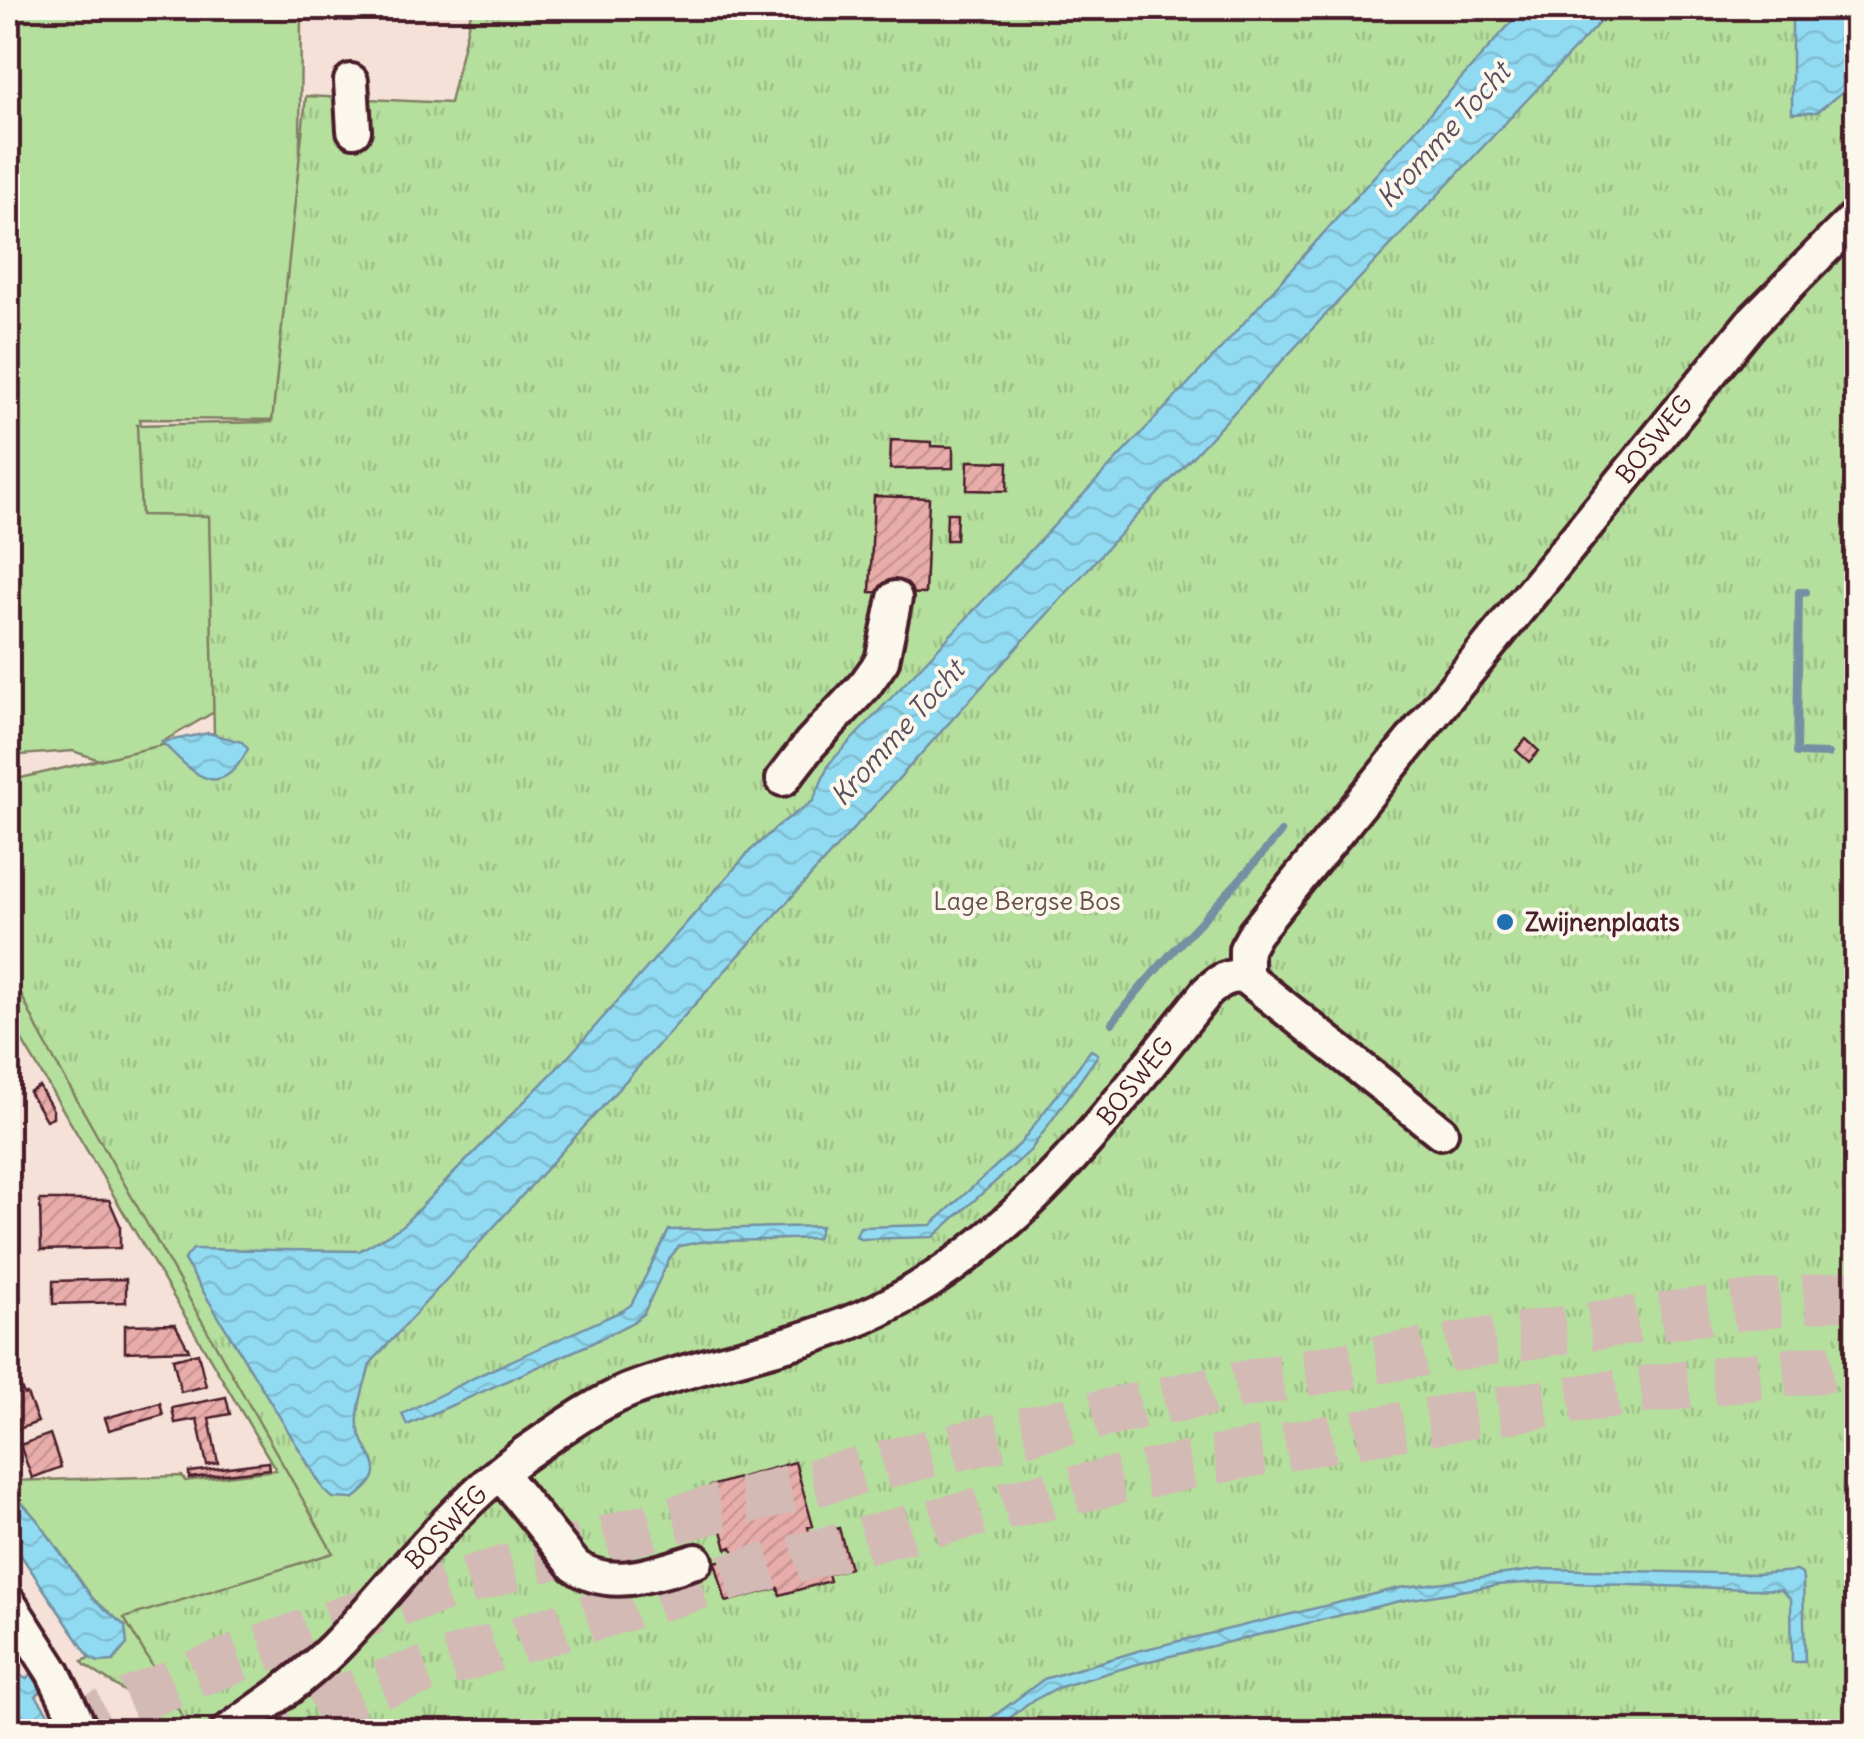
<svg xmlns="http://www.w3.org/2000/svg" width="1864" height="1739" font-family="Delius,sans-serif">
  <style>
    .grass { fill: #b5df9c; stroke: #807f64; stroke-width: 2.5 }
    .park { fill: url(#park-tufts); stroke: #807f64; stroke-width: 2.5 }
    .water { fill: url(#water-waves); stroke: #7590a2; stroke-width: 2.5 }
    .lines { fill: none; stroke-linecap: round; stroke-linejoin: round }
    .stream { stroke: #7590a2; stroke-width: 8 }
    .building { fill: url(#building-hatch); stroke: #4a1f2b; stroke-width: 2.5 }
    .highway-tunnel { stroke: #d3bab5; stroke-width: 48; stroke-dasharray: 48 24; stroke-linecap: butt }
    .minor-casing { stroke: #4a1f2b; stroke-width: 40 }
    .minor { stroke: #fbf7ec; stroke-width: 32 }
    .poi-dot { fill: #1f6fb2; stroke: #fbf7ec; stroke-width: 4 }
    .labels { text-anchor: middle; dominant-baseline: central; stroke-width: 8; stroke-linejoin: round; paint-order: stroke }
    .street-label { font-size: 25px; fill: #4a1f2b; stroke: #fbf7ec }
    .park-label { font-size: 25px; fill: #654f47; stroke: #fbf7ec }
    .poi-label { font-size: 25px; font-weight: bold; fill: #4a1f2b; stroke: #fbf7ec; text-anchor: start }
    .water-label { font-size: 28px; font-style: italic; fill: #5c4e5d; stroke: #fbf7ec }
  </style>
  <defs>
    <pattern id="park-tufts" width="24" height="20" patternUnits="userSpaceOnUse" patternTransform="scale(2.5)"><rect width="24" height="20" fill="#b5df9c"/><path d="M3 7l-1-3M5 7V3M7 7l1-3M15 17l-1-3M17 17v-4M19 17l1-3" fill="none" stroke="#9dbf87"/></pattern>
    <pattern id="water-waves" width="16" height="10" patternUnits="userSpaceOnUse" patternTransform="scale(2.5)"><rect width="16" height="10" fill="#91dbf2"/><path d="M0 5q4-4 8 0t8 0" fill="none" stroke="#7fbcd0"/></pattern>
    <pattern id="building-hatch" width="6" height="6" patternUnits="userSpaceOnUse" patternTransform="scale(2.5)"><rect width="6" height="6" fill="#e8adaa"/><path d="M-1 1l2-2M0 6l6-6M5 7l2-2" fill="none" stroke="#c89492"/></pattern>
  </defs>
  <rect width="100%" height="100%" fill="#f5e1d8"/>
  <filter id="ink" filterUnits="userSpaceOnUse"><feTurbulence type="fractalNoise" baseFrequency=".01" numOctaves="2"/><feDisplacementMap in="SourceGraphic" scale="20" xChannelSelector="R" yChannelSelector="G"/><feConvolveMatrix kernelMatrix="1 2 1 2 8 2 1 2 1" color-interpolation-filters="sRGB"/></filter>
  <g filter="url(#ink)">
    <path class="grass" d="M 8,8 L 301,8 L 298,420 L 140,419 L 146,453 L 220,512 L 221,708 L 162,742 L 206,796 L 73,751 L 8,756 Z
      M 8,944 L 590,1344 L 206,1731 L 155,1731 L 127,1693 L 85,1665 L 82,1661 L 90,1658 L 125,1626 L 93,1599 L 38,1521 L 8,1487 L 8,1481 L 182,1476 L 185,1481 L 276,1470 L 8,1017 Z"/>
    <path class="park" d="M 472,8 L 1856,8 L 1856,1731 L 191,1731 L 124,1618 L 333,1553 L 42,1038 L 8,967 L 8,781 L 214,733 L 209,516 L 141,515 L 137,425 L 272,422 L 306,96 L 450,103 Z"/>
    <path class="water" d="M 1524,8 L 1613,8 L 1106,549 L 370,1364 C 366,1382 356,1407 358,1426 C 364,1460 396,1468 353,1499 L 333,1498 L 324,1490 L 184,1260 L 193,1249 L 359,1251 L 401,1227 L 569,1056 L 750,851 L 780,824 L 813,801 L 829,764 L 841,751 L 1217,353 Z
      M 1792,8 L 1856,8 L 1856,81 L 1817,112 L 1792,113 Z
      M 208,733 L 242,742 L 248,749 C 219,804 194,774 162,742 Z
      M 1091,1050 L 1098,1054 L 1096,1058 L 1030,1151 L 933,1237 L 860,1239 L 856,1236 L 860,1227 L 931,1225 L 1020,1144 Z
      M 821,1226 L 817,1238 L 700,1242 L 679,1246 L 669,1259 L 644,1313 L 633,1322 L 590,1344 L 407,1425 L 402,1414 L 482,1374 L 622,1311 L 631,1305 L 669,1230 Z
      M 8,1487 L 38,1521 L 93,1599 L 125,1626 L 127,1644 L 113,1661 L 98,1662 L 90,1658 L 8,1536 Z
      M 1542,1569 L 1756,1574 L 1796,1571 L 1802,1574 L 1803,1580 L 1805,1662 L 1792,1662 L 1791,1599 L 1781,1590 L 1542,1582 L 1497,1585 L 1400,1601 L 1141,1663 L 1057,1688 L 1027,1704 L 994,1731 L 989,1731 L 983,1724 L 1044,1679 L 1138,1651 L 1399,1588 Z
      M 17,1673 L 26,1679 L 31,1674 L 42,1690 L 36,1696 L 60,1731 L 24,1731 L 8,1709 L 8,1675 Z"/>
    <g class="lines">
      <path class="stream" d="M 1806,592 L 1799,592 L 1797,753 L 1828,754
        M 1855,594 L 1856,594
        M 1112,1023 C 1164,955 1227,898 1281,832"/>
    </g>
    <path class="building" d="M 891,440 L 931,442 L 931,446 L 953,447 L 953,468 L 890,469 Z
      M 968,461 L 1008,462 L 1007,491 L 967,490 Z
      M 874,496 L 929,498 L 925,594 L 870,592 Z
      M 947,513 L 957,513 L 956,540 L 946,540 Z
      M 1526,739 L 1539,751 L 1529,762 L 1516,750 Z
      M 39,1086 L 53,1110 L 53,1117 L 46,1120 L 29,1092 Z
      M 40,1200 L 109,1200 L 120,1225 L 120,1248 L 41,1250 Z
      M 126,1279 L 126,1302 L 53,1304 L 53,1281 Z
      M 175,1324 L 189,1350 L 125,1352 L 125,1325 Z
      M 198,1353 L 206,1386 L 181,1392 L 173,1359 Z
      M 19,1383 L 24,1395 L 27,1394 L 38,1422 L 8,1433 L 8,1387 Z
      M 226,1397 L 230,1414 L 209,1418 L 218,1463 L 207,1465 L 197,1419 L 175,1423 L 172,1408 Z
      M 160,1403 L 163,1415 L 109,1430 L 105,1418 Z
      M 50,1434 L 61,1467 L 32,1478 L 20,1445 Z
      M 268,1462 L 269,1469 L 189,1478 L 189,1472 Z
      M 795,1462 L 813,1526 L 808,1527 L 810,1536 L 839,1528 L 850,1568 L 828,1574 L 830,1581 L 780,1595 L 778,1588 L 726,1602 L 715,1562 L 735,1557 L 732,1547 L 727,1549 L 710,1486 Z"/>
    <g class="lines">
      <path class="highway-tunnel" d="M 63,1732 C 238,1648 429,1591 615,1537 C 1021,1420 1436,1336 1856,1294
        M 245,1732 C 472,1651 703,1580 938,1522 C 1239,1447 1548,1397 1856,1365"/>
      <defs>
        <path id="minor" d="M 351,81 L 354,130
          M 783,779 L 810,744 L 865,685 L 882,661 L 895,598
          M 1246,977 L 1441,1132
          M 500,1473 L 575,1566 C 612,1592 658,1572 696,1561
          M 8,1602 L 53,1672 L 82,1732
          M 227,1732 C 264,1706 302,1680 334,1648 C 399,1581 452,1504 530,1450 C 565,1426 602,1399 641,1386 C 720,1358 804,1346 879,1310 C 1021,1240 1110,1112 1207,992 C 1220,980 1228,975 1246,977 L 1246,949 L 1255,933 L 1751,323 L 1856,217"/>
      </defs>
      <use href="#minor" class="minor-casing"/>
      <use href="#minor" class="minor"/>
    </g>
  </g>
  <circle class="poi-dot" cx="1505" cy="922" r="10"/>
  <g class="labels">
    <g class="street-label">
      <text transform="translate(1654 439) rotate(-51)">BOSWEG</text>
      <text transform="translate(1135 1081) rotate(-51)">BOSWEG</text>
      <text transform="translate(446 1527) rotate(-46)">BOSWEG</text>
    </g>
    <g class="park-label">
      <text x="1027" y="901">Lage Bergse Bos</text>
    </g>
    <g class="poi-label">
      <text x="1525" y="922">Zwijnenplaats</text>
    </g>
    <g class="water-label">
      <text transform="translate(1443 135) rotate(-48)">Kromme Tocht</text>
      <text transform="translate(897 733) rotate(-48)">Kromme Tocht</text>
    </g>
  </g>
  <rect width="1864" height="1739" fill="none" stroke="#fbf7ec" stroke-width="40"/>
  <rect x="20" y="20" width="1824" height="1699" fill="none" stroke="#4a1f2b" stroke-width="4" filter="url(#ink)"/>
</svg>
